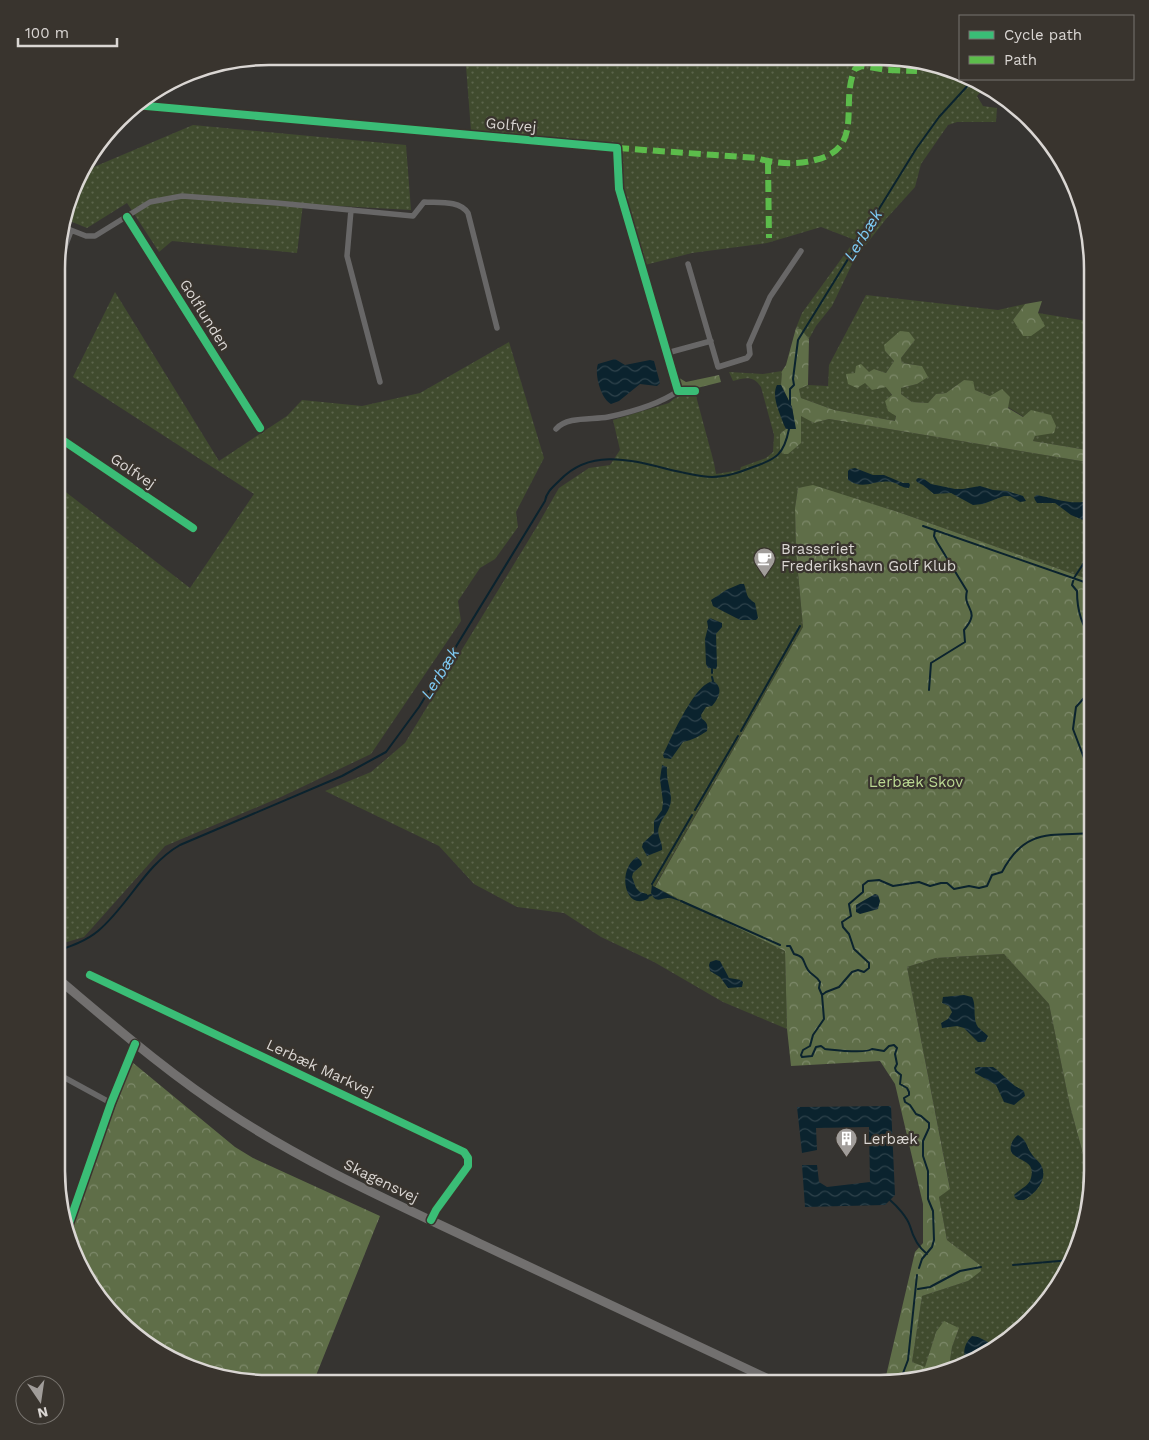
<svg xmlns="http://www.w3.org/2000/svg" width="1149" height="1440" font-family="'Work Sans',sans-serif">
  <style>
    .grass { fill: url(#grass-dots) }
    .forest { fill: url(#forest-crowns) }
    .water { fill: url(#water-waves) }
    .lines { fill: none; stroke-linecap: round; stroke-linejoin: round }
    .stream { stroke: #0b232e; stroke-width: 2 }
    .street { stroke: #686767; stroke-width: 5.5 }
    .primary { stroke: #72706f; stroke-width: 9 }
    .quiet { stroke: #5cbc4b; stroke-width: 6; stroke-dasharray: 12 6; stroke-linecap: butt }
    .cycleway-casing { stroke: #39342e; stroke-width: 11 }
    .cycleway { stroke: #3abd76; stroke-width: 8 }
    .labels { text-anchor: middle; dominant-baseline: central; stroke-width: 4.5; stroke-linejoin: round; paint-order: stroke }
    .street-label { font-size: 15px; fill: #dad6d3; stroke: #39342e }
    .poi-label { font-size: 15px; fill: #dad6d3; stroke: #39342e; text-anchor: start }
    .park-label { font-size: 15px; fill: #bbd993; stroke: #39342e }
    .water-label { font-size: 16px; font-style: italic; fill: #7fcdf7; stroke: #39342e }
    .rim { fill: none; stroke: #dad6d3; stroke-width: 2.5 }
  </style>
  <defs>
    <pattern id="grass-dots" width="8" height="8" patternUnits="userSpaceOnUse" patternTransform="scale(1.25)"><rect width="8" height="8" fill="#404b2e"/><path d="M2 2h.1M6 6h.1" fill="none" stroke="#5b644b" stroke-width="1.8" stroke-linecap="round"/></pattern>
    <pattern id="forest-crowns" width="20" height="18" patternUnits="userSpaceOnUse" patternTransform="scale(1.25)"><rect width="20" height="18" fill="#5f6e48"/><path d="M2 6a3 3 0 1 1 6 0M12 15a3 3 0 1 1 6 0" fill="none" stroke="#7d896a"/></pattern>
    <pattern id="water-waves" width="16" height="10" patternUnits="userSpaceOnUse" patternTransform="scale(1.25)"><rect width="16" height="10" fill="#0b232e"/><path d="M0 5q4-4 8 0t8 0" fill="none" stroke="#2e424b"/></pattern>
  </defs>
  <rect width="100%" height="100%" fill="#363431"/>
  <path class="grass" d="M 502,57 L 908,58 L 985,87 L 977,96 L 983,106 L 997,108 L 996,122 L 957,122 L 948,125 L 921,164 L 915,187 L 886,219 L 854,260 L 832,306 L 816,326 L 809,339 L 801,329 L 796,328 L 802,313 L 855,240 L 821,227 L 767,243 L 692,253 L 645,265 C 633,226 614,186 623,146 L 471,131 L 466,66 Z
    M 193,125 L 406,145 L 411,210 L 303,204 L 297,253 L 172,241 L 159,252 L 127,203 L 87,228 L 65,219 L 82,172 Z
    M 115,292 L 219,461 L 287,416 L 302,400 L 362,406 L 420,393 L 509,342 L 544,458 L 516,512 L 518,527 L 495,559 L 480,568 L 458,601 L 461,621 L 371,754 L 281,797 L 165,846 L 84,937 L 57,945 L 57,588 L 62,584 L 57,570 L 58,486 L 190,588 L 254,494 L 73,377 Z
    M 866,295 L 998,310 L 1025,304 L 1013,320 L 1038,313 L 1093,322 L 1093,451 L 1033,441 L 1035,436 L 1024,417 L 990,396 L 975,390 L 964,380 L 946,393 L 936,394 L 928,403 L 912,402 L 901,394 L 901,388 L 917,384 L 922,366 L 902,363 L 901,358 L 915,340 L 885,351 L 894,361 L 886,373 L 874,369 L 865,383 L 886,386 C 893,395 898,409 895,421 L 834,410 L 801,398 L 799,389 L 808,385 L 828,386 L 829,365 Z
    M 782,371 L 781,385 L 777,385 L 775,396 L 786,429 L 780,434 L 784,454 L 801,415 L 814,423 L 829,419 L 1093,463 L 1093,581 L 901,513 L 813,486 L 798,488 L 795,508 L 796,551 L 803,627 L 655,886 L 785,951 L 787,1029 L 723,1002 L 654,962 L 601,937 L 564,913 L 517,907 L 474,884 L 439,846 L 325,791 L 371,772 L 405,743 L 536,528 L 559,488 L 589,468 L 610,465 L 620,450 L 613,420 L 669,403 C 676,396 686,392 696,396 L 714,463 L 716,474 L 740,470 L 741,467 L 766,458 L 773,452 L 774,435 L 761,387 C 753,375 745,378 733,381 L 729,372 L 763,374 Z
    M 1004,954 L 1049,1004 L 1070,1106 L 1092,1187 L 1082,1239 L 1057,1289 L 986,1355 L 949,1367 L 952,1347 L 959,1328 L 936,1332 L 925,1368 L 912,1362 L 922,1296 L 968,1281 L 980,1265 L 947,1240 L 939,1197 L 950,1188 L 907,967 L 936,958 Z"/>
  <path class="forest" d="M 1042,301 L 1038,313 L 1045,326 L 1031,336 L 1023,336 L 1013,320 L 1025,304 Z
    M 796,328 L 801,329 L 809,339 L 808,385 L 799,389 L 801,398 L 834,410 L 895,421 L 896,416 L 888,411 L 885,401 L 892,395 L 886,387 L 872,390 L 865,383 L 857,388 L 848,384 L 846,374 L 855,373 L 856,366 L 861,364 L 869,372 L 874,369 L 886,373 L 894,361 L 885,351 L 884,345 L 900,331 L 909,332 L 915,340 L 901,358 L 902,363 L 922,366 L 928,377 L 917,384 L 901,388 L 901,394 L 912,402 L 928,403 L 936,394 L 946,393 L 964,380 L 973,381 L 975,390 L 990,396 L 1002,389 L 1010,397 L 1008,408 L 1023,417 L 1031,410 L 1051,415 L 1056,426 L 1054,433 L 1035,436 L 1033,441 L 1093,451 L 1093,463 L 829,419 L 814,423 L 801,416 L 801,443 L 788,454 L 784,454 L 780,450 L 780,434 L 786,429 L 795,429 L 792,407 L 781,385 L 782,371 L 786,365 Z
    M 719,375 L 721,382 L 689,390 L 680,386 L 676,376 L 686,382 Z
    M 813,485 L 901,513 L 1093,581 L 1092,1187 L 1070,1106 L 1049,1004 L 1004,954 L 936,958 L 907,967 L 950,1189 L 939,1197 L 947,1240 L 980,1265 L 981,1271 L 968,1281 L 922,1296 L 912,1362 L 925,1367 L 936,1332 L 944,1321 L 959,1328 L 952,1347 L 949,1367 L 899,1382 L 886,1376 L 915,1252 L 923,1243 L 923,1204 L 895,1084 L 880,1061 L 791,1066 L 787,1029 L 785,951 L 655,887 L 803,627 L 796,551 L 795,508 L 798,488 Z
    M 132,1062 L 235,1147 L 253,1158 L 380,1216 L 313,1383 L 255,1383 L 201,1373 L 151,1348 L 85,1277 L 67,1235 Z"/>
  <path class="water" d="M 615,359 L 625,365 L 650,360 L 654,361 L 660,383 L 657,386 L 640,384 L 619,401 L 611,404 C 601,399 594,374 598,364 Z
    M 777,385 L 781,385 L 792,407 L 796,429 L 786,429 L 784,425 C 780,414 771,396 777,385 Z
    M 855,468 L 873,475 L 884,475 L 903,483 L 909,483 L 910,485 L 909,488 C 901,488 898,483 891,482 C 875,479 864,491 848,480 L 848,471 L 850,469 Z
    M 918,478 L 924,479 L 931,484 L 955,489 L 963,489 L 980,486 L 993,490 L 1007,491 L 1023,496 L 1026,501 L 1020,502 L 1010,496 L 1004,496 L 983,504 L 973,505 L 951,493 L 934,494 L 923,485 L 917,482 L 916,480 Z
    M 1037,495 C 1057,499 1072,506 1093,500 L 1093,517 L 1083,520 L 1071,515 L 1055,503 L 1037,503 L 1035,500 L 1034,497 Z
    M 740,584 L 744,584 C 748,595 745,596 755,603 L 758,618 L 756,620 L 740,620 L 713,606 L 711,600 L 726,590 Z
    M 710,618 L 722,623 L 722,627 L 716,634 L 717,666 L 716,669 L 708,668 L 706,664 L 705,639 L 708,627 L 707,621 Z
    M 713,681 C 724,687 719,698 712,706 L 706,707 L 701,715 L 702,719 C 707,722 708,725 707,731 C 700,736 692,740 683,742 L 671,759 L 664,758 L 663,755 C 671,739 694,684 713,681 Z
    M 662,765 L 667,767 C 666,778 670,787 671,798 C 671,812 662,816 659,827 C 656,835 663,842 662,850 L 647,856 L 642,847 L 643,843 L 654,833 L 654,821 L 662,810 L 663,802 L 660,779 Z
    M 637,857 L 641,861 L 642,865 L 633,873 L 632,877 L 636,888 L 640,892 L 647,894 L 649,898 C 625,913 616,870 637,857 Z
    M 652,884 L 653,886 L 681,901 C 677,901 673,898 669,898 C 660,898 656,904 651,893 Z
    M 875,894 L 878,895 L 880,901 L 878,909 L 860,914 L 856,912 L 856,905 Z
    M 716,960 L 720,961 L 729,978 L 741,980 L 743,982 L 742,987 L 728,988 L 720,977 L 710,971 L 709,965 L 710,962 Z
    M 964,995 L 972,997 C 977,1006 972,1019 978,1027 C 981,1030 985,1033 988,1036 L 985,1042 L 978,1042 L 964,1028 L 957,1026 L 942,1028 L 941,1023 L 948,1019 L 952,1012 L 949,1006 L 942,1003 L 943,997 Z
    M 978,1067 L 993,1067 L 996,1069 L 1015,1086 L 1024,1091 L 1025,1096 L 1014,1105 L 1004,1102 L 996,1085 L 975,1073 L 975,1068 Z
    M 891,1106 L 895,1195 L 885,1205 L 805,1207 L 802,1165 L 817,1165 L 819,1182 L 827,1187 L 870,1182 L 869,1127 L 816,1128 L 817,1150 L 802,1153 L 797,1107 Z
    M 1018,1135 C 1027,1140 1026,1146 1031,1153 C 1034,1158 1039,1161 1041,1165 C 1049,1179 1035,1194 1024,1200 L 1018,1200 L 1015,1198 L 1014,1195 C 1020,1189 1029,1186 1031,1178 C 1035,1162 1023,1162 1014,1155 C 1007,1150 1012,1139 1018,1135 Z
    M 972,1336 L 978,1337 L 996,1346 L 986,1355 L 967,1361 L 965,1359 C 963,1350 965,1343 972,1336 Z"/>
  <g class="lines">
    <path class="stream" d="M 790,404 L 790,389 L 794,385 L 793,379 L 798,340 L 916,149 L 939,117 L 971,82
      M 923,526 L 1093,585
      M 1093,639 C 1081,626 1077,608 1077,591 L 1072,585 L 1074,578 L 1093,549
      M 712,669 L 712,673
      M 712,677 L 713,681
      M 929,690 L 931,663 L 965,642 L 964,630 C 982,609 962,610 967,591 L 937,542 L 934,536 L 935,530
      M 741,731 L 800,626
      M 1092,779 L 1073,729 L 1076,707 L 1093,688
      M 695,810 L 738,736
      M 652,884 L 692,815
      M 648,896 L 651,895
      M 681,901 L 780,945
      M 787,946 L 790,946 L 794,954 C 806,957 802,961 808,970 C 811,975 817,976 820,982 L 819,988 L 822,995
      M 57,951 C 71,946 86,941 98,931 C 128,906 145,865 180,845 L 342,776 L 386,752 L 419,707 L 545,501 C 546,492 554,486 560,480 C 602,436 662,475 712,477 C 727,477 740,472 753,467 C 777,459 784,454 789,429
      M 890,1200 C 897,1206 907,1217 910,1226 C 913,1237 918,1247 927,1254
      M 1013,1265 L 1071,1260
      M 919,1268 L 922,1259 L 932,1247 L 934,1240 L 933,1211 L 928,1199 L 928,1171 L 923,1156 L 923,1141 L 929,1128 L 929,1123 L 921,1116 L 916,1114 L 910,1105 L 905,1102 L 904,1098 L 909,1095 L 909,1092 L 907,1088 L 900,1084 L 901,1075 L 896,1071 L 895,1068 L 897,1064 L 895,1054 L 897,1048 L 894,1045 L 889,1046 L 884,1051 L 872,1049 C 865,1054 835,1050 825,1049 L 821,1046 L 816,1047 L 812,1056 L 802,1057 L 801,1055 L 803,1050 L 810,1046 L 813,1035 L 824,1019 L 822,995 L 826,992 L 839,987 L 852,972 L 858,970 L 864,972 L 869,968 L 869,963 L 854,949 L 849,934 L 843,927 L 842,922 L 851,916 L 849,904 L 863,892 L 863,885 L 868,881 L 879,880 L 893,886 L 919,882 L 930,886 L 941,883 L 947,883 L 954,889 L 969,886 L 979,888 L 987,886 L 992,875 L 1002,872 C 1025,828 1050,836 1092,833
      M 918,1289 L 930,1287 L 960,1271 L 981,1267
      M 900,1381 L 908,1360 L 917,1275"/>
    <path class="street" d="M 135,105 L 617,148 L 619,189 L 678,391 L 695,391
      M 351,210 L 347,256 L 380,382
      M 127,217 L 260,428
      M 63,227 L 86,236 L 95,236 L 150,202 L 182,196 L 277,203 L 413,216 L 424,202 C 439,203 459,200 468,213 L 497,328
      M 688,264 L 718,367 L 747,358 L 750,354 L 749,345 L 770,297 L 801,251
      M 58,265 L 71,231
      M 667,353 L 711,341
      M 556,429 C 567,416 593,420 608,417 C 632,412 658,405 678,391
      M 58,437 L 193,528
      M 90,975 L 464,1152 L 468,1158 L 468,1166 L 436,1210 L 431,1220
      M 56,1073 L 111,1103
      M 66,1232 L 111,1103 L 135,1044"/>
    <path class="primary" d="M 57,978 C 113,1025 169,1074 231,1114 C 310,1166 397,1204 483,1245 C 581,1291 679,1337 777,1383"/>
    <path class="quiet" d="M 617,148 L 757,158 C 775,164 798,165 815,160 C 866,148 839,103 855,69 L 862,66 L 887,70 L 917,71
      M 768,162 L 769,238"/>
    <defs>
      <path id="cycleway" d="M 135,105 L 617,148 L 619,189 L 678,391 L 695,391
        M 127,217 L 260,428
        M 58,437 L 193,528
        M 90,975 L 464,1152 L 468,1158 L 468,1166 L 436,1210 L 431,1220
        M 66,1232 L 111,1103 L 135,1044"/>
    </defs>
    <use href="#cycleway" class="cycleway-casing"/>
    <use href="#cycleway" class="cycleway"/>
  </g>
  <defs>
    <symbol id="cafe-pin" viewBox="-11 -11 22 30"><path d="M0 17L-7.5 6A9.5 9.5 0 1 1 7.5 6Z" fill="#a19d9a" stroke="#39342e"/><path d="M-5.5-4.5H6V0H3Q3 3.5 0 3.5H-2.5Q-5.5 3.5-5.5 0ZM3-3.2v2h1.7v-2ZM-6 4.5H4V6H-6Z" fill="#fff"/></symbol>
    <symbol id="building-pin" viewBox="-11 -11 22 30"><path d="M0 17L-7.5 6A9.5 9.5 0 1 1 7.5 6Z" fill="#a19d9a" stroke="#39342e"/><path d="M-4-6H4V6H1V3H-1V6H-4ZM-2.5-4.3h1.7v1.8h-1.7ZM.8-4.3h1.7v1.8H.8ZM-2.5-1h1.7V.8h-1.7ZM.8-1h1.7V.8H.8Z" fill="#fff"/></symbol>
  </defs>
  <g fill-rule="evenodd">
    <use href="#cafe-pin" x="752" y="546" width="25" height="34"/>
    <use href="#building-pin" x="834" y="1126" width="25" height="34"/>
  </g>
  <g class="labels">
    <g class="street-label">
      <text transform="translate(511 125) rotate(5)">Golfvej</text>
      <text transform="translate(205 315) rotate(58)">Golflunden</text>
      <text transform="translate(133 471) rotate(34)">Golfvej</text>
      <text transform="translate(320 1068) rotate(25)">Lerbæk Markvej</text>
      <text transform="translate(381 1181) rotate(26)">Skagensvej</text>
    </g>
    <g class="poi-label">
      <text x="781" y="549">Brasseriet<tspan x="781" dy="17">Frederikshavn Golf Klub</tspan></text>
      <text x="863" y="1139">Lerbæk</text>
    </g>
    <g class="park-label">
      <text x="916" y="782">Lerbæk Skov</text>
    </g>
    <g class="water-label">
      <text transform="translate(863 235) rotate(-58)">Lerbæk</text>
      <text transform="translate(440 673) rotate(-58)">Lerbæk</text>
    </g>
  </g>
  <path d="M0 0H1149V1440H0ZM269 65H880A204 204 0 0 1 1084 269V1171A204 204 0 0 1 880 1375H269A204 204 0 0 1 65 1171V269A204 204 0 0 1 269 65Z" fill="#39342e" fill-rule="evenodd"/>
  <path class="rim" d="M269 65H880A204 204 0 0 1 1084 269V1171A204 204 0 0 1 880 1375H269A204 204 0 0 1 65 1171V269A204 204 0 0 1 269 65Z"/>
  <rect x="959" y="15" width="175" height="65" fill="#39342e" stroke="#797570"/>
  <rect x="969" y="31" width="25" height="8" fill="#3abd76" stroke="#797570"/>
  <text x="1004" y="40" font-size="15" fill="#dad6d3">Cycle path</text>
  <rect x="969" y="56" width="25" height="8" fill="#5cbc4b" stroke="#797570"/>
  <text x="1004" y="65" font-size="15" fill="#dad6d3">Path</text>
  <g transform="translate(40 1400) rotate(167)"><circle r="24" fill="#39342e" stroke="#797570"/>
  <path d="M0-4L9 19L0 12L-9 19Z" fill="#a19d9a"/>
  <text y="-8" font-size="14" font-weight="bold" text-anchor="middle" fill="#dad6d3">N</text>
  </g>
  <path d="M18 38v8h99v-8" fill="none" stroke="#dad6d3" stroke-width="2.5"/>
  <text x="25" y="38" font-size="15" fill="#dad6d3" stroke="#39342e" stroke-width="4" paint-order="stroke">100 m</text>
</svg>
